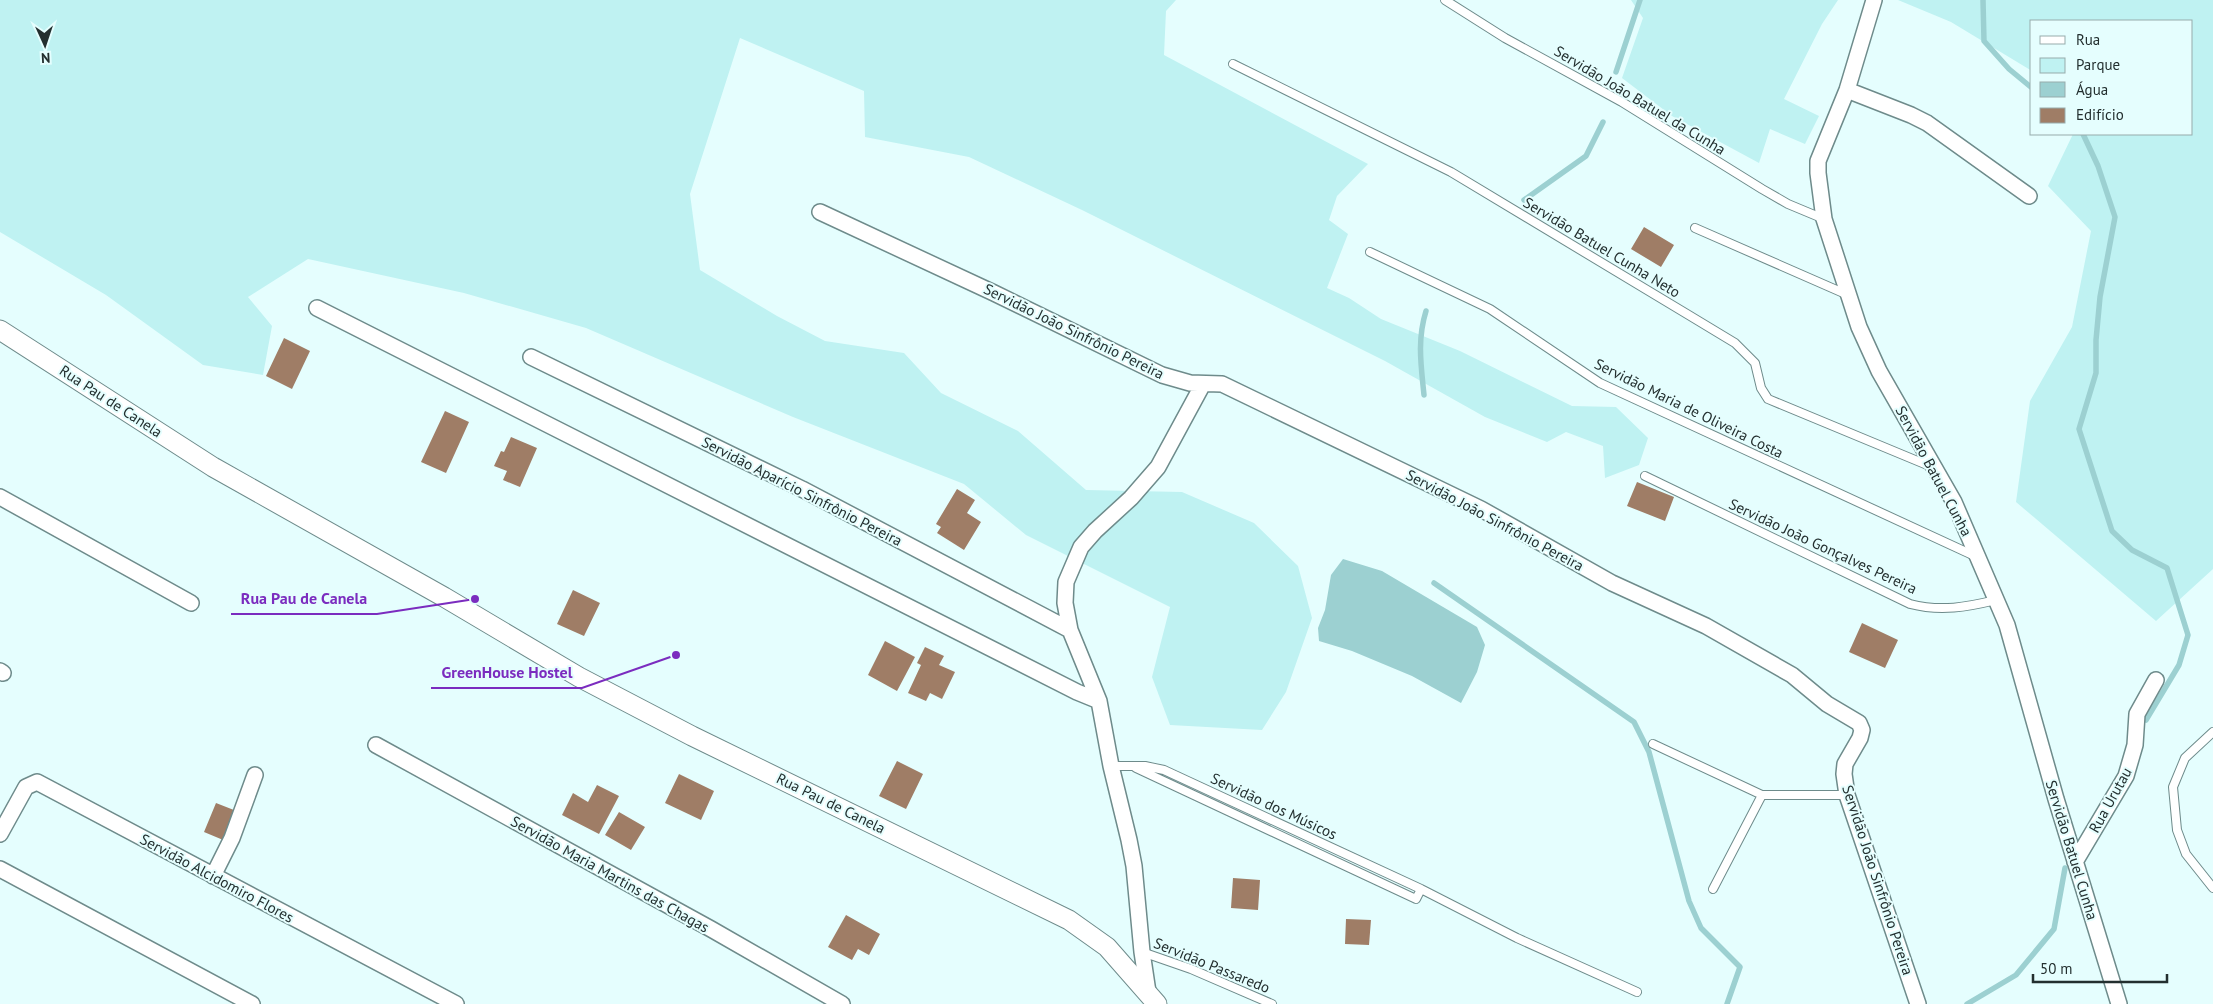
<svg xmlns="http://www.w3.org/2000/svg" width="2213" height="1004" font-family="'PT Sans',sans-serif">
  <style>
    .green { fill: #bff2f2 }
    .water { fill: #9cd0d1 }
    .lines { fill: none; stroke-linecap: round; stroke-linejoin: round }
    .stream { stroke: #9cd0d1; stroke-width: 5.5 }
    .building { fill: #9f7d66 }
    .service-casing { stroke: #6e8b8b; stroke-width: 10 }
    .minor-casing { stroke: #6e8b8b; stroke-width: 18 }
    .tertiary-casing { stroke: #6e8b8b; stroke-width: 21 }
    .service { stroke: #fff; stroke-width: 8 }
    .minor { stroke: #fff; stroke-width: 15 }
    .tertiary { stroke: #fff; stroke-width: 19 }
    .labels { text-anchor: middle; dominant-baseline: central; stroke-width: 4; stroke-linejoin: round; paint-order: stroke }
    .street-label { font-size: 15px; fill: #232f2f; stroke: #e5fefe }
    .leader { fill: none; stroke: #7b2cbf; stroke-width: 2 }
    .callout-dot { fill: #7b2cbf; stroke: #e5fefe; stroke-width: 2 }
    .callout-label { font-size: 16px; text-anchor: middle; font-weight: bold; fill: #7b2cbf; stroke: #e5fefe; stroke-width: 4; stroke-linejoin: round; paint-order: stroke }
  </style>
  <rect width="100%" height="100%" fill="#e5fefe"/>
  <path class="green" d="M 0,0 L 1176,0 L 1166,11 L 1164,55 L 1368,164 L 1337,196 L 1329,220 L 1348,234 L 1327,288 L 1349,298 L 1381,319 L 1460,351 L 1572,406 L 1616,407 L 1648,438 L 1639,465 L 1605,478 L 1603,446 L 1566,432 L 1547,442 L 1485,417 L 1385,361 L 1082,210 L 969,157 L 865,137 L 864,91 L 740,38 L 690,194 L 700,270 L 777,316 L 825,341 L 904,353 L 941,393 L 1018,431 L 1086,490 L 1182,492 L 1254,523 L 1298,566 L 1312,618 L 1286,692 L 1262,730 L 1170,725 L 1152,677 L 1170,607 L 1026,535 L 964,484 L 793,417 L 586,328 L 464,293 L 308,259 L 248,297 L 272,326 L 263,375 L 203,365 L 106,295 L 0,232 Z
    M 1631,0 L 1838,0 L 1822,24 L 1784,99 L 1819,116 L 1805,144 L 1770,129 L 1759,163 L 1672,116 L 1622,78 L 1643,18 Z
    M 1898,0 L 2213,0 L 2213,569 L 2156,621 L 2016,502 L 2030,401 L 2072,327 L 2091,231 L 2048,186 L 2073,134 L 2192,134 L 2192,21 L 2032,21 L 2032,71 L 1951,22 Z"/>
  <path class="water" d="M 1343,559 L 1382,571 L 1477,627 L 1485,645 L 1477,672 L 1461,703 L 1412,676 L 1352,651 L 1319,641 L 1318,628 L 1325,610 L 1331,575 Z"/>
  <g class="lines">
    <path class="stream" d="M 1983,0 L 1984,41 L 2009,69 L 2032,88
      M 1616,72 L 1640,0
      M 2083,134 L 2098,166 L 2115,217 L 2100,297 L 2096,340 L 2096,373 L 2079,429 L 2112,531 L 2132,550 L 2167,568 L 2188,635 L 2179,665 L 2146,720
      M 1524,200 L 1586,156 L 1603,122
      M 1424,395 C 1421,365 1417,340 1426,311
      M 1434,583 L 1634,722 L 1649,752 L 1689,901 L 1701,928 L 1740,967 L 1727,1004
      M 1967,1004 L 2016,975 L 2054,929 L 2065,868"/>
  </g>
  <path class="building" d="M 1644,227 L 1674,245 L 1661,267 L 1631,249 Z
    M 284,338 L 310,351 L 292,389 L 266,376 Z
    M 445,411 L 469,422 L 446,473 L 421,462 Z
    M 511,437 L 537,448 L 520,487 L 503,480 L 507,471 L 494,466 L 501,451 L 504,452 Z
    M 1637,482 L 1674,497 L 1665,521 L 1627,506 Z
    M 957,489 L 975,500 L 967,513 L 981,522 L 964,550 L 937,533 L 941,527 L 936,524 Z
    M 573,590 L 600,603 L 584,636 L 557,624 Z
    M 1862,623 L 1898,640 L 1885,668 L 1849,652 Z
    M 885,641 L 915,657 L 897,691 L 868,675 Z
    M 925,647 L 944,656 L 939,665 L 955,672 L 942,699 L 930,693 L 926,701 L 908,693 L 921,665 L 917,663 Z
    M 897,761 L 923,774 L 906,809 L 879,796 Z
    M 679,774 L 714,791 L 701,820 L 665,803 Z
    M 597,785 L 619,796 L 599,834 L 562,815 L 573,793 L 588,802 Z
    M 216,803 L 239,812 L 228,842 L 204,832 Z
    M 619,812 L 645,827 L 631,850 L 605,835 Z
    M 1233,878 L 1260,880 L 1258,910 L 1231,908 Z
    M 846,915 L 880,934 L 869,955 L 858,949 L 852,960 L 828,947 Z
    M 1346,919 L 1371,920 L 1369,945 L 1345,944 Z"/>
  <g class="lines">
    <defs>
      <path id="service" d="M 1445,0 L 1505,38 L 1622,102 L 1762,189 L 1788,204 L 1824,219
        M 1233,64 L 1451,172 L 1687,314 L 1735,343 L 1755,363 L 1761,388 L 1768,399 L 1932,467
        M 1695,228 L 1848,295
        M 1370,252 L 1490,309 L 1600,383 L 1977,557
        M 1645,476 L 1910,604 C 1941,612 1967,607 1996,600
        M 2213,732 L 2185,758 L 2173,787 L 2177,830 L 2186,854 L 2213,888
        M 1653,744 L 1762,795 L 1847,795
        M 1111,766 L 1145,766 L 1164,770 L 1421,889 L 1517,938 L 1637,992
        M 1136,768 L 1416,899 L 1421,889
        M 1713,889 L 1762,795
        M 1142,952 L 1191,969 L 1272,1004"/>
      <path id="minor" d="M 1874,0 L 1847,90 L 1818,161 L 1818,173 L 1824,219 L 1859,327 L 1879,371 L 1954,502 L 2007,625 L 2056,799 L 2119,1004
        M 1847,90 L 1911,115 L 1927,123 L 2029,196
        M 820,212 L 994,293 L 1162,375 L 1190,383 L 1222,384 L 1481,509 L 1612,583 L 1706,626 L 1792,675 L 1827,704 L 1859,723 L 1862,730 L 1860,738 L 1845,764 L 1844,774 L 1847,795 L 1918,1004
        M 317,308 L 1077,692 L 1099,701
        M 531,357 L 802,489 L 1070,630
        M 0,497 L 191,603
        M 0,671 L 3,673
        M 376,745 L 711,929 L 842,1004
        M 0,834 L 26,787 L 37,782 L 456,1004
        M 2075,862 L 2126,776 L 2135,745 L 2137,714 L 2156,680
        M 0,869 L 252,1004
        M 213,876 L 232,838 L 255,775
        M 1148,992 L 1142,952 L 1134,866 L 1129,840 L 1111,766 L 1099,701 L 1070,630 L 1065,603 L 1066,582 L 1081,547 L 1095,531 L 1131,498 L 1158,467 L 1203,384"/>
      <path id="tertiary" d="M 0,330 L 213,467 L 444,597 L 579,677 L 692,736 L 1069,920 L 1107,947 L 1157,1004"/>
    </defs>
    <use href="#service" class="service-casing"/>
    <use href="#minor" class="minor-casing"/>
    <use href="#tertiary" class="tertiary-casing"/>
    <use href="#service" class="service"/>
    <use href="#minor" class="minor"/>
    <use href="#tertiary" class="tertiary"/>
  </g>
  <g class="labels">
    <g class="street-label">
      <text transform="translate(1640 100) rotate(31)">Servidão João Batuel da Cunha</text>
      <text transform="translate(1602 247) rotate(31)">Servidão Batuel Cunha Neto</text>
      <text transform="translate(1074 331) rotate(26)">Servidão João Sinfrônio Pereira</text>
      <text transform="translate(111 401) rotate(33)">Rua Pau de Canela</text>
      <text transform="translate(1689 408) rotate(26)">Servidão Maria de Oliveira Costa</text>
      <text transform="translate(1934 471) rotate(62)">Servidão Batuel Cunha</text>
      <text transform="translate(802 491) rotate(27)">Servidão Aparício Sinfrônio Pereira</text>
      <text transform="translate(1495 520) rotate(28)">Servidão João Sinfrônio Pereira</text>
      <text transform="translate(1823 546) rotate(25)">Servidão João Gonçalves Pereira</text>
      <text transform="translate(2110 800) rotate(-61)">Rua Urutau</text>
      <text transform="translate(831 803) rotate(26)">Rua Pau de Canela</text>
      <text transform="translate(1274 806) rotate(25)">Servidão dos Músicos</text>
      <text transform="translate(2072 850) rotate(73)">Servidão Batuel Cunha</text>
      <text transform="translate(610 874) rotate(29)">Servidão Maria Martins das Chagas</text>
      <text transform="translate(217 878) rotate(28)">Servidão Alcidomiro Flores</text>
      <text transform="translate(1878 880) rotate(72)">Servidão João Sinfrônio Pereira</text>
      <text transform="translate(1212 965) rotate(22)">Servidão Passaredo</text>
    </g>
  </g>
  <path class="leader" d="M475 599L377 614H231M676 655L582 688H431"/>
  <g class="callout-dot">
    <circle cx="475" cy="599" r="5"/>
    <circle cx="676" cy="655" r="5"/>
  </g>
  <g class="callout-label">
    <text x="304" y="604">Rua Pau de Canela</text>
    <text x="507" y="678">GreenHouse Hostel</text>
  </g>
  <rect x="2030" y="20" width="162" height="115" fill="#e5fefe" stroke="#97abab"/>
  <rect x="2040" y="36" width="25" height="8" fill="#ffffff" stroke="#97abab"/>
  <text x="2076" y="45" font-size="15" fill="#232f2f">Rua</text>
  <rect x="2040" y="58" width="25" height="15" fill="#bff2f2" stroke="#97abab"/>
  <text x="2076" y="70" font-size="15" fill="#232f2f">Parque</text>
  <rect x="2040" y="82" width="25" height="15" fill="#9cd0d1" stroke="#97abab"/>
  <text x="2076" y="95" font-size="15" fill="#232f2f">Água</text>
  <rect x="2040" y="108" width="25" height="15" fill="#9f7d66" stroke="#97abab"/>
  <text x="2076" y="120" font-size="15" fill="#232f2f">Edifício</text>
  <g transform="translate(45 45) rotate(177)" stroke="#e5fefe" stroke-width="4" paint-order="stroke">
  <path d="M0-4L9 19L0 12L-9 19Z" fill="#232f2f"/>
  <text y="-8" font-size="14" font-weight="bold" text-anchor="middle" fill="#232f2f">N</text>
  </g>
  <path d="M2033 974v8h134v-8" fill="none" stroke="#232f2f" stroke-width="2.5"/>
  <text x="2040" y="974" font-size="15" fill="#232f2f" stroke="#e5fefe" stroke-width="4" paint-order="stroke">50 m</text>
</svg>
